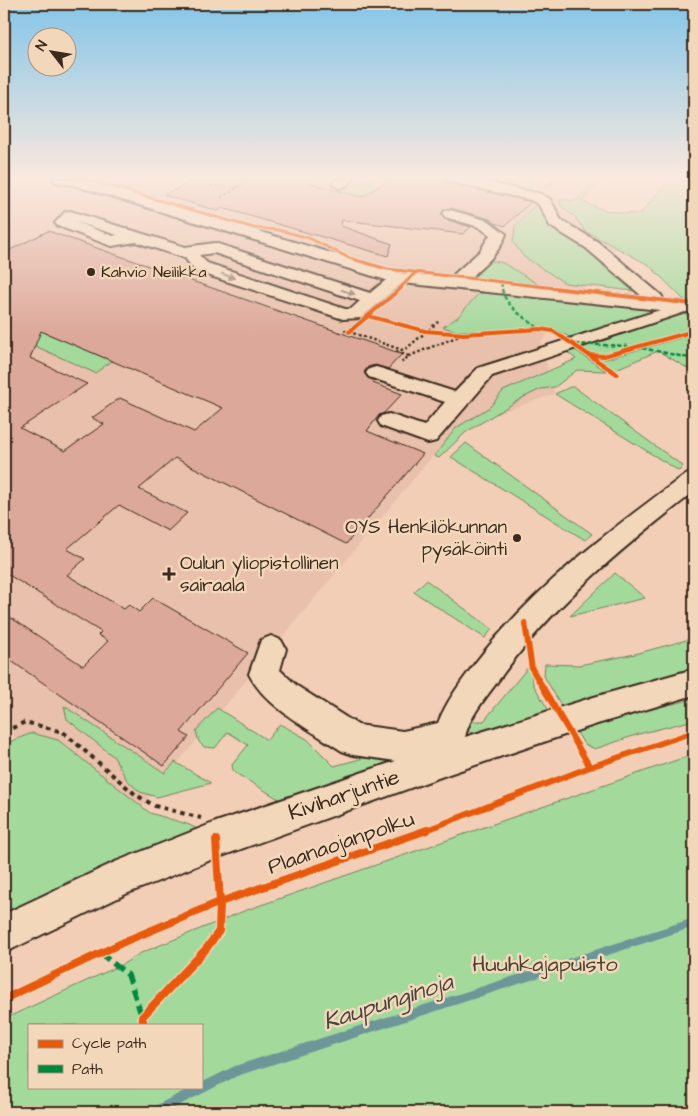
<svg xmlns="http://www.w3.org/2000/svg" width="698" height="1116" font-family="'Architects Daughter',sans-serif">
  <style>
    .built { fill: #e8c0ab }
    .green { fill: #a4d99c; stroke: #70825d; fill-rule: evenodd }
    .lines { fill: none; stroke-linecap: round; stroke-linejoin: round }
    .stream { fill: #6d9699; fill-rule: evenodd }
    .building { fill: #dca89a; stroke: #3b2a1e; fill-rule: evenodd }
    .minor-casing { stroke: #3b2a1e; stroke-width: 4 }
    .path-far2 { stroke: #3b2a1e; stroke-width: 2; stroke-dasharray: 2.5 2.5; stroke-linecap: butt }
    .path-far1 { stroke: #3b2a1e; stroke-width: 2.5; stroke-dasharray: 2.5 2.5; stroke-linecap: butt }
    .path { stroke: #3b2a1e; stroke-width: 4; stroke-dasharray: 4.5 4.5; stroke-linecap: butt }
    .minor { fill: #f3d7ba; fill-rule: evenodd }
    .quiet-far1 { stroke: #00873e; stroke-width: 2.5; stroke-dasharray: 4.5 2.5; stroke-linecap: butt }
    .quiet { stroke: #00873e; stroke-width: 5.5; stroke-dasharray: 11 5.5; stroke-linecap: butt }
    .cycleway-far3-casing { stroke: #f3d7ba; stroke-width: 5 }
    .cycleway-far2-casing { stroke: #f3d7ba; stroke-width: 6 }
    .cycleway-far1-casing { stroke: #f3d7ba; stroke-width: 9 }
    .cycleway-casing { stroke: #f3d7ba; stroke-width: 11 }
    .cycleway-far3 { stroke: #e8590c; stroke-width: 3 }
    .cycleway-far2 { stroke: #e8590c; stroke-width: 4 }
    .cycleway-far1 { stroke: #e8590c; stroke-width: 6 }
    .cycleway { stroke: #e8590c; stroke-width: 8 }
    .oneway { fill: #97806c }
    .poi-dot { fill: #3b2a1e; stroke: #f3d7ba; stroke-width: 2 }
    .labels { text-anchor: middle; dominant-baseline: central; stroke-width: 5; stroke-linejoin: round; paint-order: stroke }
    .far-poi-label { font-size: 16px; fill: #3b2a1e; stroke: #f3d7ba; text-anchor: start }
    .poi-label { font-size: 19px; fill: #3b2a1e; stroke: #f3d7ba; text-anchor: end }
    .near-street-label { font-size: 22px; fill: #3b2a1e; stroke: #f3d7ba }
    .near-park-label { font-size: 22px; fill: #4b4431; stroke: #f3d7ba }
    .near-water-label { font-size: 24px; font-style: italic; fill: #47453d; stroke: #f3d7ba }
  </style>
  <rect width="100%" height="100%" fill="#f3ceb6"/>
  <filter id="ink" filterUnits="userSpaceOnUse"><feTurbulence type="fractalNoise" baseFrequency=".02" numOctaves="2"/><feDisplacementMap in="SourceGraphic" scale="10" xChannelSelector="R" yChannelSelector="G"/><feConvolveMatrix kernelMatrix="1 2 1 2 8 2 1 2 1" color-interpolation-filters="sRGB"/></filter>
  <g filter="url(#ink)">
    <path class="built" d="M 4,179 L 500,179 L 495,183 L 641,217 L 541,342 L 554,394 L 456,428 L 116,837 L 36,872 L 7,695 L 4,693 Z"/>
    <path class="green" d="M 364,179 L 390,179 L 355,202 L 337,191 L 344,191 Z
      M 498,179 L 532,179 L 534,186 L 526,190 L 499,185 Z
      M 597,179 L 602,180 L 582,201 C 601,211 620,214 640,214 L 670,179 L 694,179 L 694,301 L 684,300 L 649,265 L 585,231 L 575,217 L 561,206 L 560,200 L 577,200 Z
      M 536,204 L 550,224 L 565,236 L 593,248 L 601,257 L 603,266 L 633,291 L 565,283 L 524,257 L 513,242 L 515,226 Z
      M 488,260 L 503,263 L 538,284 L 472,277 Z
      M 493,291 L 652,308 L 653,311 L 572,338 L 553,329 L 457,331 L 443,327 L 458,317 L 478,294 Z
      M 684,314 L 694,314 L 694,329 L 603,354 L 592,354 L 581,347 Z
      M 20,322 L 112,361 L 95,373 L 4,332 Z
      M 694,334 L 694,372 L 658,351 L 614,370 L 597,358 L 606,359 Z
      M 575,350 L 606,371 L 577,370 L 555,387 L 541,389 L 522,398 L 466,432 L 439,458 L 434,456 L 456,428 L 490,407 L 503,391 L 576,359 L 567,352 Z
      M 570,387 L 574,387 L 683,466 L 679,471 L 555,394 Z
      M 466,443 L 592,534 L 585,540 L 451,457 Z
      M 615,573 L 645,598 L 570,616 Z
      M 426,580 L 492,629 L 485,638 L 414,592 Z
      M 694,638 L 694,670 L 562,707 L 544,676 L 545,664 L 579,665 L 635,654 Z
      M 529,666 L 533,684 L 549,711 L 481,734 L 474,734 L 465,730 L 465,721 L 484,721 Z
      M 694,699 L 694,720 L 639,734 L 595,749 L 584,744 L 576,731 L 630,714 Z
      M 64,706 L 165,773 L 175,762 L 211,783 L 157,797 L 140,792 L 127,780 L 114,757 L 67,719 Z
      M 217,708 L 267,740 L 280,724 L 307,739 L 334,766 L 404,747 L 410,758 L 282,801 L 237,774 L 233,770 L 232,765 L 248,745 L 228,732 L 215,748 L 204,747 L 199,742 L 196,731 Z
      M 32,733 L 58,740 L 150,813 L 187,824 L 204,832 L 192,834 L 69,881 L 4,914 L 4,744 Z
      M 694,754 L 694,1112 L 4,1112 L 4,1019 L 123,964 L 141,953 L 244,911 ZM 29,1025 L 201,1025 L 201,1087 L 29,1087 Z"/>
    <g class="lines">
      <path class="stream" d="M 694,918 L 694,927 L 237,1076 L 166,1112 L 150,1112 L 151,1108 L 192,1087 L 201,1087 L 201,1083 L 235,1066 Z"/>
    </g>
    <path class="building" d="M 197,179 L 309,179 L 309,182 L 319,186 L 362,197 L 390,179 L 432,179 L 531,202 L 505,226 L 495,223 L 490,219 L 451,208 L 443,210 L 441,215 L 444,219 L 471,227 L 463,234 L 342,220 L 341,226 L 392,244 L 388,256 L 222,208 L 218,211 L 164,195 Z
      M 48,231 L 402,354 L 388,369 L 375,365 L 368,367 L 364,372 L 368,378 L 375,381 L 373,383 L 402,394 L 384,413 L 379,415 L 367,431 L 423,454 L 346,544 L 175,458 L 139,489 L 187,513 L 168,531 L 119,505 L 67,549 L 85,559 L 67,575 L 124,609 L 129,605 L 139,612 L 153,598 L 248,653 L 181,732 L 189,737 L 164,766 L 4,656 L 4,613 L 83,666 L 108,641 L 98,635 L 101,632 L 4,572 L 4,253 ZM 41,331 L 223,408 L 194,432 L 120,398 L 92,418 L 104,424 L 65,451 L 20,428 L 87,384 L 30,358 Z"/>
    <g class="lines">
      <defs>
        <path id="minor" d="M 53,179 L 81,179 L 399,273 L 450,278 L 480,251 L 490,235 L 479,227 L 445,217 L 443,214 L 445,211 L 450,210 L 489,221 L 506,234 C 499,254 483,266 468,280 L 643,297 L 586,248 L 550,226 L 539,205 L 531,200 L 450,182 L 448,179 L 472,179 L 541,194 L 550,199 L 561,220 L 598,242 L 661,295 L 664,300 L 694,303 L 694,313 L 685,312 L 492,376 L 436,441 L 428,443 L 381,426 L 378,421 L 381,416 L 389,414 L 424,426 L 445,402 L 369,377 L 366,373 L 369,369 L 376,367 L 383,369 L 455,392 L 478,368 L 660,310 L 402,283 L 361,318 L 343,319 L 195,271 L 185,258 L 136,242 L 112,246 L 106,244 L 58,226 L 55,223 L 65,212 L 70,211 L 185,247 L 215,243 L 221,245 L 370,293 L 386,280 L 73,185 L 55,182 ZM 73,221 L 117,235 L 113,236 ZM 214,253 L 360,301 L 351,309 L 345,309 L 207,263 L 199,255 Z
          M 338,179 L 354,179 L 344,187 L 339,188 L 332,184 Z
          M 694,472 L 694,492 C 621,549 549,608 495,685 C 483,701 469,718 465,737 L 594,697 L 694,669 L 694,695 L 594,725 L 449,774 L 216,858 L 126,894 L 4,953 L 4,914 L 115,862 L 216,822 L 396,761 L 353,755 L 342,751 C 312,731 265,707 249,674 L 261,640 L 271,636 L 281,640 L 286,649 L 280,670 L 297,686 L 358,725 L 403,731 L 438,723 C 447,700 462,681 476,662 C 534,587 610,530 686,474 Z"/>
      </defs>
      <use href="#minor" class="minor-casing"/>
      <path class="path-far2" d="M 211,186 L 238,187
        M 547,187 L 556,179
        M 221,197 L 253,179"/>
      <path class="path-far1" d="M 344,330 L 402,350
        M 396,352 L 407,348 L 439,321
        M 397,352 L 409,356 L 401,363
        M 409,356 L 464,334"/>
      <path class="path" d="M 4,732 L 25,722 L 63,732 L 136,795 L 155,806 L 201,818"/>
      <use href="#minor" class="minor"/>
      <path class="quiet-far1" d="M 502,282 C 499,303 525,318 540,329
        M 575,344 L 628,346
        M 642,348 L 694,359"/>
      <path class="quiet" d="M 100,953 L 128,975 L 142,1017"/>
      <defs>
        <path id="cycleway-far3" d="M 86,179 L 254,228 L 279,230 L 309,238 L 349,258 L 387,269 L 564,289
          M 399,289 L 416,272"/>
        <path id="cycleway-far2" d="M 553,288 L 694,304
          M 368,316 L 425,331 L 464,334 L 540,329 L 553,331 L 617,374
          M 349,332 L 401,288
          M 589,355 L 604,356 L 694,331"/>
        <path id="cycleway-far1" d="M 525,623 L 532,669 L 590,767
          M 424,831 L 590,767 L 694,732"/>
        <path id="cycleway" d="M 4,999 L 128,940 L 220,902 L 427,830
          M 144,1025 L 142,1017 L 206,949 L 219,931 L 220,902 L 216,840"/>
      </defs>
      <use href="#cycleway-far3" class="cycleway-far3-casing"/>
      <use href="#cycleway-far2" class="cycleway-far2-casing"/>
      <use href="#cycleway-far1" class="cycleway-far1-casing"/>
      <use href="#cycleway" class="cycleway-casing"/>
      <use href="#cycleway-far3" class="cycleway-far3"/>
      <use href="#cycleway-far2" class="cycleway-far2"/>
      <use href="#cycleway-far1" class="cycleway-far1"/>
      <use href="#cycleway" class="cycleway"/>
    </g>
    <defs><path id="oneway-solid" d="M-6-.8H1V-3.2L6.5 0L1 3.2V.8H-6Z" transform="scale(1.25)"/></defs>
    <g class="oneway">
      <use href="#oneway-solid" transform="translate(228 276) rotate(19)"/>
      <use href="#oneway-solid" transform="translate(348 292) rotate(17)"/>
    </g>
  </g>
  <linearGradient id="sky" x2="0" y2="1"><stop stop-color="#84c5e9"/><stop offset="0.53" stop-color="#fae9de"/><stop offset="1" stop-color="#fae9de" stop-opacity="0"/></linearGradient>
  <rect width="698" height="335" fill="url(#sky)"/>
  <g class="poi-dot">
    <circle cx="91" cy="272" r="5"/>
    <circle cx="517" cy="538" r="5"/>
    <path d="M166.5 566.5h5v5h5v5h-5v5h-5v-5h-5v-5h5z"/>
  </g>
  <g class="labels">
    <g class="far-poi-label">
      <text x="101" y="272">Kahvio Neilikka</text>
    </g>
    <g class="poi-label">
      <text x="507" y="527">OYS Henkilökunnan<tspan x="507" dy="22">pysäköinti</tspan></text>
      <text x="180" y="563" text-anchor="start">Oulun yliopistollinen<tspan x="180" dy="22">sairaala</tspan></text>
    </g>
    <g class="near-street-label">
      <text transform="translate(344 795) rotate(-19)">Kiviharjuntie</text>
      <text transform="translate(341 843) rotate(-19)">Plaanaojanpolku</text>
    </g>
    <g class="near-park-label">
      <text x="545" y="964">Huuhkajapuisto</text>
    </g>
    <g class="near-water-label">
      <text transform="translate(388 1002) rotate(-18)">Kaupunginoja</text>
    </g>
  </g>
  <rect width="698" height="1116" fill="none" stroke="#f3d7ba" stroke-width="20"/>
  <rect x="10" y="10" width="678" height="1096" fill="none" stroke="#3b2a1e" stroke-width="2" filter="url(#ink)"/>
  <rect x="28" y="1024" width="175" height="65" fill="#f3d7ba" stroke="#a9927c"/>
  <rect x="38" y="1040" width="25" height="8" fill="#e8590c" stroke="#a9927c"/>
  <text x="72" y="1048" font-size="15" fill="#3b2a1e">Cycle path</text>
  <rect x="38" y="1065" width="25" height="8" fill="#00873e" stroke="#a9927c"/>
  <text x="72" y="1074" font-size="15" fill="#3b2a1e">Path</text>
  <g transform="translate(52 52) rotate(301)"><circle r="24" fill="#f3d7ba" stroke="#a9927c"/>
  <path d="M0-4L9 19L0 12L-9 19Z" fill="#3b2a1e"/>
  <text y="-8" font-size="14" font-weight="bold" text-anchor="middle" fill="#3b2a1e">N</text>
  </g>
</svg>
